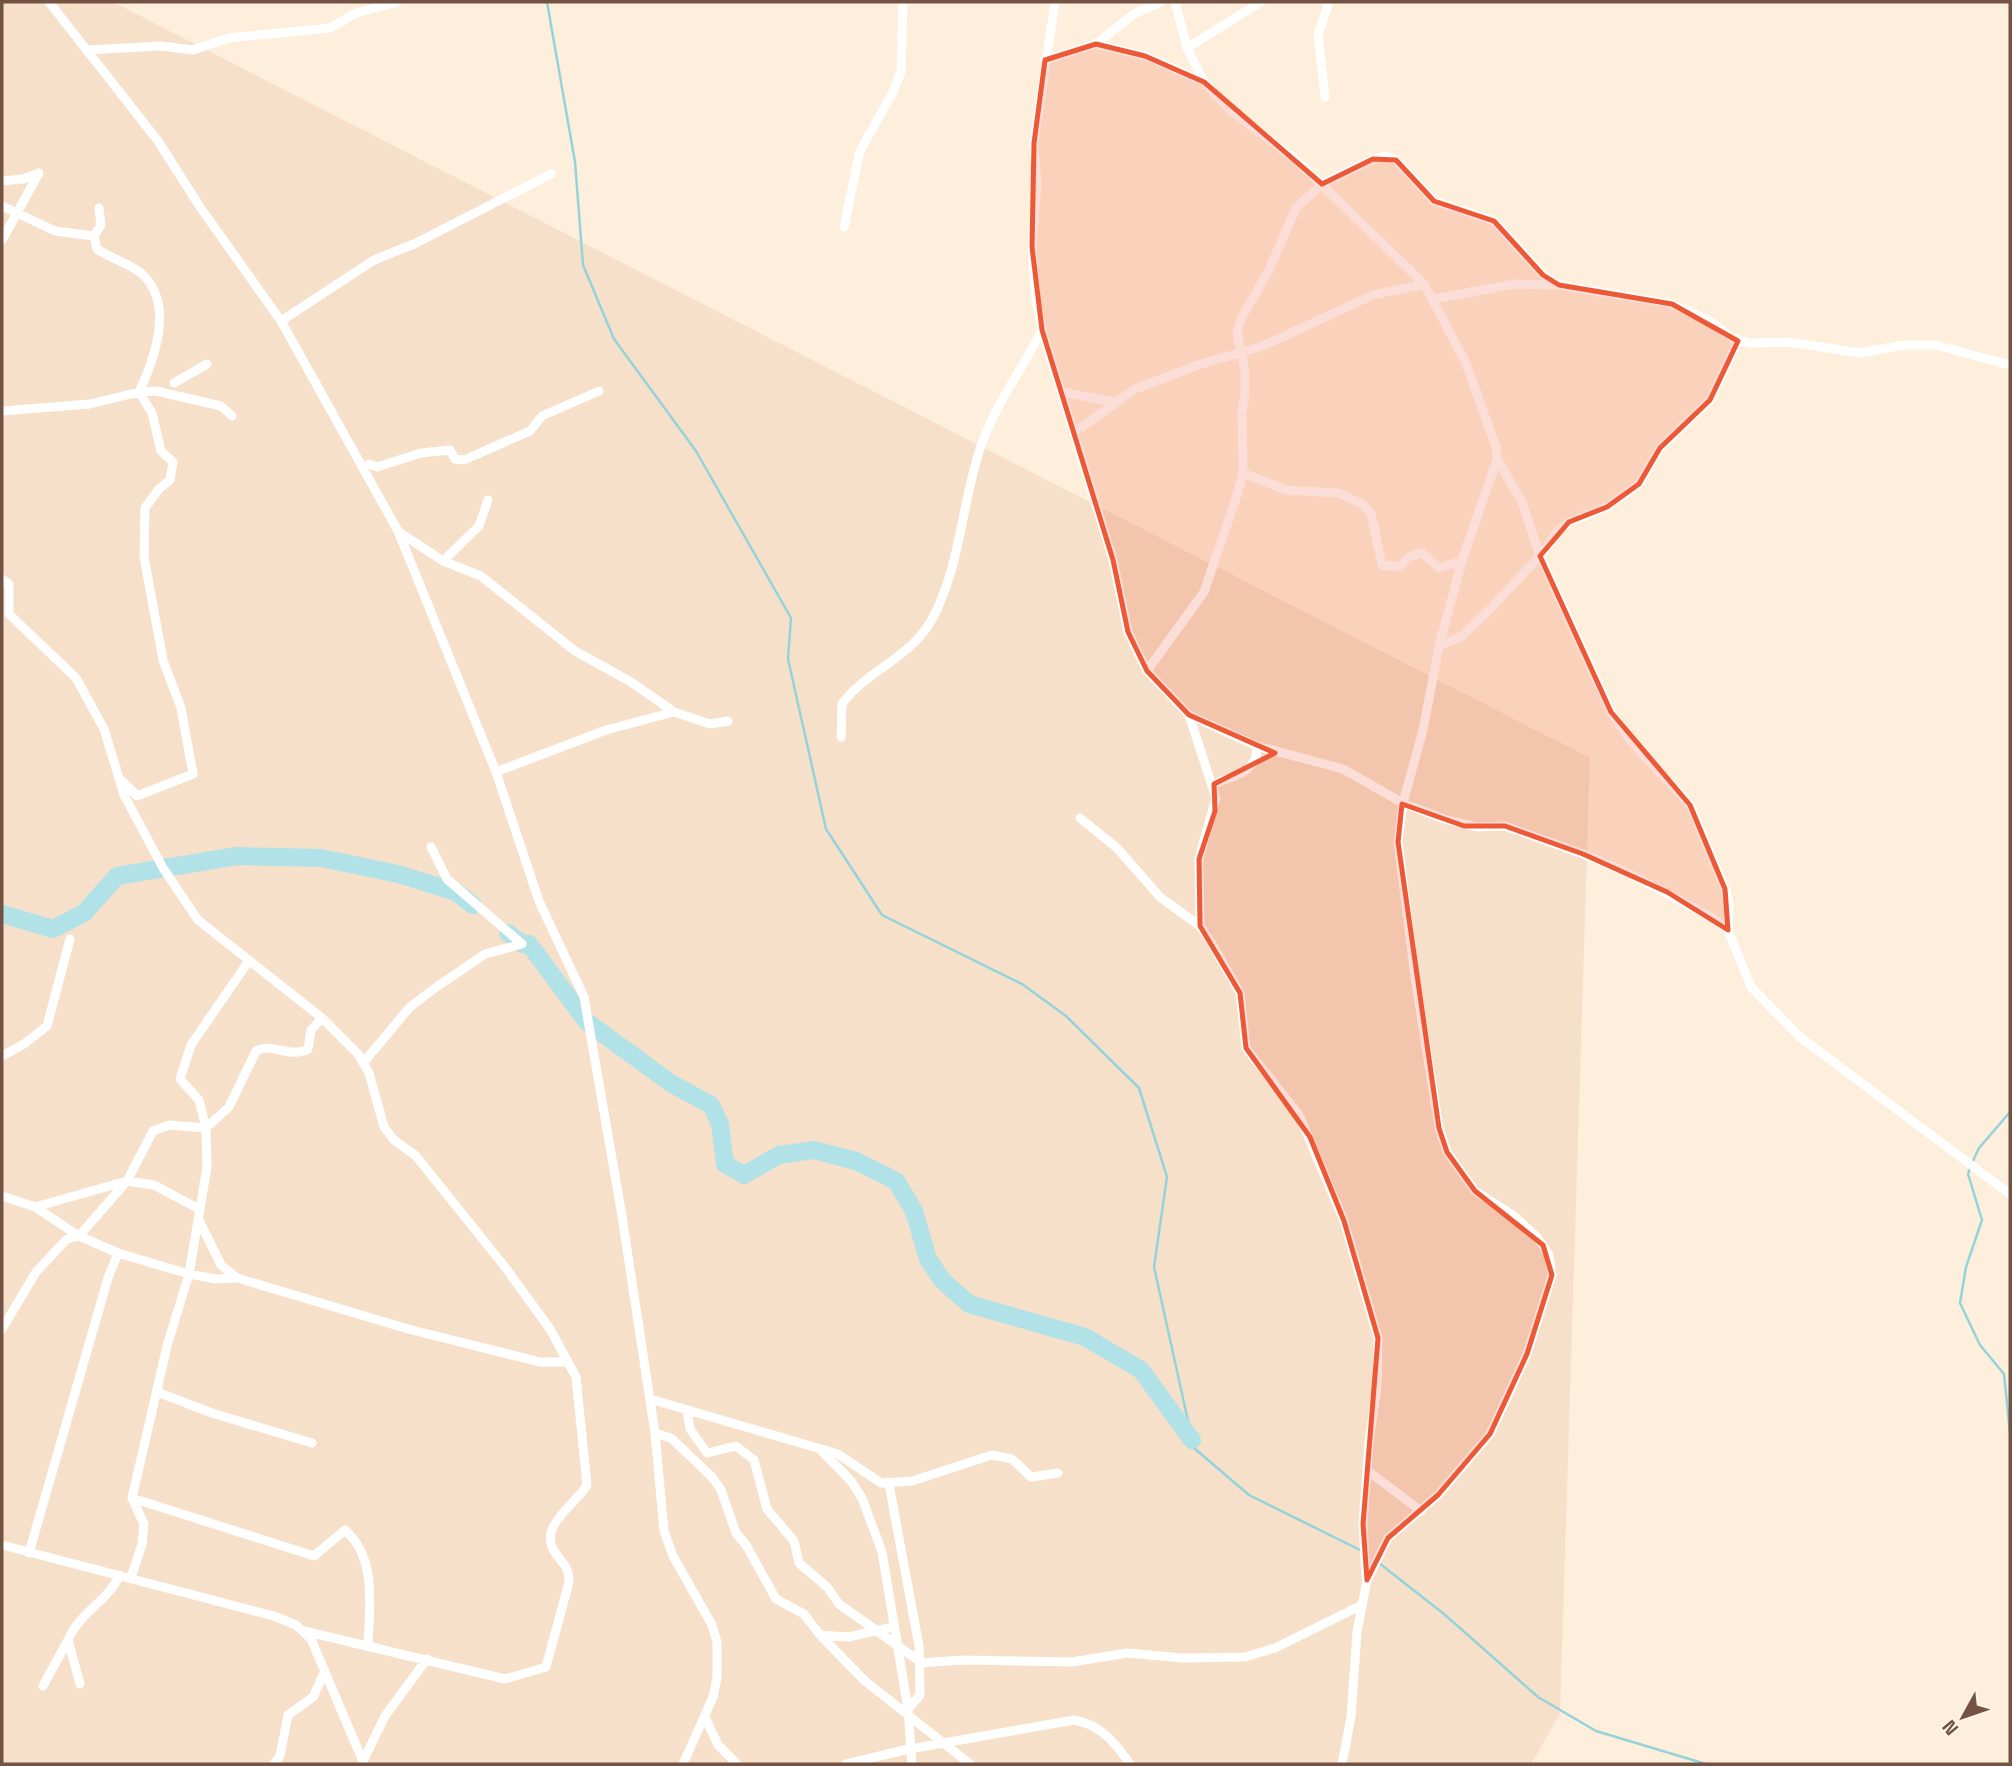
<svg xmlns="http://www.w3.org/2000/svg" width="2012" height="1766" font-family="'Space Grotesk',sans-serif">
  <style>
    .residential { fill: #f6e0ca }
    .lines { fill: none; stroke-linecap: round; stroke-linejoin: round }
    .stream { stroke: #95d3db; stroke-width: 2.5 }
    .river { stroke: #b0e2e8; stroke-width: 18 }
    .street { stroke: #fff; stroke-width: 9 }
    .marked { fill: #ed5837; fill-opacity: 0.2; stroke: #ed5837; stroke-width: 5; stroke-linejoin: round }
  </style>
  <rect width="100%" height="100%" fill="#feefdc"/>
  <path class="residential" d="M 2,2 L 113,2 L 1590,758 L 1560,1714 L 1531,1764 L 2,1764 Z"/>
  <g class="lines">
    <path class="stream" d="M 547,2 L 575,162 L 583,265 L 614,339 L 696,451 L 791,618 L 788,659 L 826,829 L 882,915 L 1022,984 L 1066,1016 L 1139,1088 L 1167,1177 L 1154,1267 L 1194,1448 L 1249,1495 L 1362,1551
      M 1973,1161 L 1979,1148 L 2010,1112
      M 1970,1168 L 1968,1174 L 1982,1220 L 1966,1267 L 1960,1303 L 1980,1345 L 2004,1374 L 2010,1433
      M 1379,1563 L 1444,1614 L 1538,1697 L 1596,1731 L 1706,1764"/>
    <path class="river" d="M 2,914 L 53,929 L 84,913 L 117,876 L 237,856 L 321,858 L 398,874 L 456,892 L 473,905
      M 508,933 L 522,944 L 529,944 L 587,1022 L 672,1084 L 711,1105 L 720,1124 L 725,1164 L 744,1175 L 779,1155 L 814,1150 L 856,1161 L 896,1181 L 914,1211 L 928,1259 L 942,1280 L 969,1304 L 1085,1337 L 1141,1370 L 1192,1440"/>
    <path class="street" d="M 49,2 L 158,141 L 200,207 L 281,321 L 398,531 L 496,772 L 539,901 L 584,997 L 622,1216 L 655,1433 L 664,1531 L 673,1556 L 712,1625 L 717,1642 L 717,1678 L 713,1697 L 683,1764
      M 1055,2 L 1034,143 L 1037,184 L 1032,247 L 1036,299 L 1042,330 L 1113,560 L 1128,632 L 1147,671 L 1189,715 L 1257,746 L 1343,769 L 1403,803 L 1444,819 L 1477,827 L 1505,826 L 1583,854 L 1628,873 L 1711,917 L 1728,930 L 1751,987 L 1800,1037 L 2010,1194
      M 1175,2 L 1187,48 L 1204,82 L 1229,109 L 1296,160 L 1424,284 L 1465,361 L 1496,447 L 1497,459 L 1462,561 L 1439,646 L 1423,730 L 1403,803 L 1398,842 L 1415,977 L 1439,1128 L 1447,1152 L 1475,1191 L 1514,1216 L 1537,1237 L 1549,1255 L 1552,1275 L 1527,1354 L 1490,1434 L 1438,1495 L 1388,1538 L 1367,1580 L 1357,1632 L 1351,1717 L 1342,1764
      M 1096,44 L 1134,14 L 1161,2
      M 1187,48 L 1261,2
      M 86,50 L 161,46 L 193,50 L 229,38 L 330,28 L 356,13 L 397,2
      M 1045,60 L 1096,44 L 1145,56 L 1204,82
      M 1325,97 L 1318,35 L 1329,2
      M 2,181 L 23,179 L 39,173
      M 2,206 L 55,231 L 94,236
      M 99,208 L 101,225 L 94,236 L 97,249 C 111,259 127,262 141,273 C 175,303 155,358 139,392 L 152,413 L 161,451 L 173,462 L 170,480 L 159,489 L 145,508 L 144,557 L 163,660 L 181,708 L 193,774 L 137,796 L 120,779
      M 844,227 L 860,151 L 892,94 L 901,72 L 903,2
      M 2,240 L 39,173
      M 1435,299 L 1514,284 L 1557,285
      M 281,321 L 374,260 L 414,244 L 551,174
      M 174,383 L 207,364
      M 1062,392 L 1114,402
      M 2,411 L 90,404 L 139,392 L 156,391 L 221,406 L 232,416
      M 1075,432 L 1135,389 L 1198,365 L 1263,346 L 1373,295 L 1424,284
      M 1497,459 L 1522,502 L 1540,556 L 1611,712 L 1630,740 L 1690,805 L 1725,889 L 1729,904 L 1728,930
      M 369,464 L 377,467 L 421,453 L 450,450 L 455,459 L 464,460 L 530,431 L 542,416 L 599,391
      M 1243,473 L 1286,490 L 1339,493 L 1362,504 L 1371,513 L 1382,565 L 1399,567 L 1409,557 L 1422,553 L 1439,568 L 1462,561
      M 399,532 L 443,561 L 481,576 L 575,651 L 631,682 L 674,712 L 710,724 L 728,721
      M 443,561 L 479,526 L 488,500
      M 2,579 L 9,584 L 9,614 L 76,678 L 104,729 L 124,795 L 163,868 L 198,920 L 322,1018 L 358,1054 L 369,1073 L 384,1127 L 394,1140 L 416,1156 L 505,1267 L 550,1329 L 576,1377 L 587,1485 C 577,1503 540,1525 553,1549 C 560,1562 570,1566 569,1582 L 546,1667 L 505,1679 L 304,1631
      M 1439,646 L 1462,636 L 1489,610 L 1540,556 L 1558,531 L 1569,522 L 1607,507 L 1639,484 L 1660,448 L 1710,400 L 1738,341
      M 1147,671 L 1204,592 L 1238,492 L 1243,473 L 1242,413 L 1245,393 L 1245,370 L 1237,334 L 1241,319 L 1269,270 L 1296,208 L 1322,184 L 1373,159 L 1385,156 L 1396,160 L 1434,201 L 1494,221 L 1543,275 L 1559,285 L 1672,304 L 1710,321 L 1732,338 L 1750,343 L 1789,342 L 1860,353 L 1904,345 L 1935,345 L 2010,365
      M 1189,715 L 1216,798 L 1199,859 L 1200,926
      M 841,737 L 842,704 C 866,671 910,658 931,621 C 960,568 961,509 979,452 C 992,409 1022,370 1042,330
      M 496,772 L 606,730 L 674,712
      M 1214,784 C 1235,775 1258,773 1257,746
      M 1080,818 L 1117,848 L 1160,897 L 1200,926 L 1211,942 L 1240,993 L 1246,1048 L 1299,1115 L 1344,1221 L 1378,1338 L 1377,1386 L 1369,1442 L 1363,1524 L 1366,1578
      M 2,1056 L 24,1044 L 47,1026 L 70,939
      M 363,1063 L 410,1007 L 435,988 L 485,954 L 522,944 L 447,879 L 431,847
      M 2,1196 L 35,1207 L 79,1236 L 118,1253 L 189,1274 L 216,1279 L 236,1278
      M 35,1207 L 127,1181 L 154,1185 L 199,1209
      M 199,1220 L 221,1265 L 237,1278 L 408,1329 L 540,1362 L 566,1362
      M 2,1329 L 36,1272 L 67,1239 L 79,1236 L 127,1181 L 153,1131 L 169,1125 L 206,1128 L 229,1107 L 256,1051 C 273,1042 290,1059 308,1049 L 311,1030 L 322,1018
      M 157,1392 L 212,1413 L 312,1443
      M 650,1399 L 838,1454 L 881,1483 L 912,1481 L 992,1455 L 1012,1459 L 1031,1477 L 1058,1473
      M 687,1410 L 690,1429 L 707,1453 L 736,1446 L 754,1460 L 767,1509 L 794,1541 L 799,1563 L 827,1587 L 839,1604 L 922,1663 L 961,1660 L 1072,1662 L 1127,1653 L 1183,1658 L 1245,1657 L 1275,1648 L 1360,1606
      M 655,1433 L 671,1438 L 712,1477 L 721,1490 L 736,1533 L 746,1545 L 776,1599 L 804,1614 L 820,1635 L 865,1681 L 970,1764
      M 822,1451 L 851,1481 L 862,1498 L 882,1552 L 908,1709 L 912,1764
      M 1368,1471 L 1421,1511
      M 889,1484 L 919,1646 L 920,1695 L 908,1709
      M 132,1498 L 314,1556 L 345,1530 C 378,1559 369,1608 368,1647
      M 2,1545 L 274,1616 L 296,1625 L 311,1639 L 362,1759
      M 29,1553 L 108,1278 L 118,1253
      M 131,1578 L 142,1544 L 144,1524 L 132,1498 L 167,1346 L 189,1274 L 207,1167 L 206,1128 L 199,1100 L 180,1079 L 191,1045 L 248,962
      M 820,1635 L 848,1637 L 893,1627
      M 80,1684 L 68,1640 C 78,1614 108,1601 120,1575
      M 43,1686 L 68,1640
      M 705,1717 L 718,1745 L 737,1764
      M 362,1763 L 385,1716 L 427,1659
      M 274,1764 L 280,1756 L 288,1715 L 313,1697 L 325,1671
      M 846,1764 L 909,1749 L 1074,1720 C 1102,1725 1115,1743 1130,1764"/>
  </g>
  <path class="marked" d="M 1096,44 L 1145,56 L 1204,82 L 1322,184 L 1373,159 L 1396,160 L 1434,201 L 1494,221 L 1543,275 L 1559,285 L 1672,304 L 1738,341 L 1710,400 L 1660,448 L 1639,484 L 1607,507 L 1569,522 L 1540,556 L 1611,712 L 1690,805 L 1725,889 L 1728,930 L 1667,892 L 1583,854 L 1505,826 L 1464,826 L 1402,804 L 1398,842 L 1439,1128 L 1447,1152 L 1475,1191 L 1543,1245 L 1552,1275 L 1527,1354 L 1490,1434 L 1438,1495 L 1388,1538 L 1367,1580 L 1363,1524 L 1378,1338 L 1344,1221 L 1310,1137 L 1246,1048 L 1240,993 L 1200,926 L 1199,859 L 1215,811 L 1214,784 L 1275,753 L 1189,715 L 1147,671 L 1128,632 L 1113,560 L 1042,330 L 1032,247 L 1034,143 L 1045,60 Z"/>
  <rect width="2012" height="1766" fill="none" stroke="#745344" stroke-width="7"/>
  <g transform="translate(1963 1717) rotate(230)" stroke="#fff3e4" stroke-width="5" paint-order="stroke">
  <path d="M0-5L12 26L0 18L-12 26Z" fill="#745344"/>
  <text y="-10" font-size="19" font-weight="bold" text-anchor="middle" fill="#745344">N</text>
  </g>
</svg>
